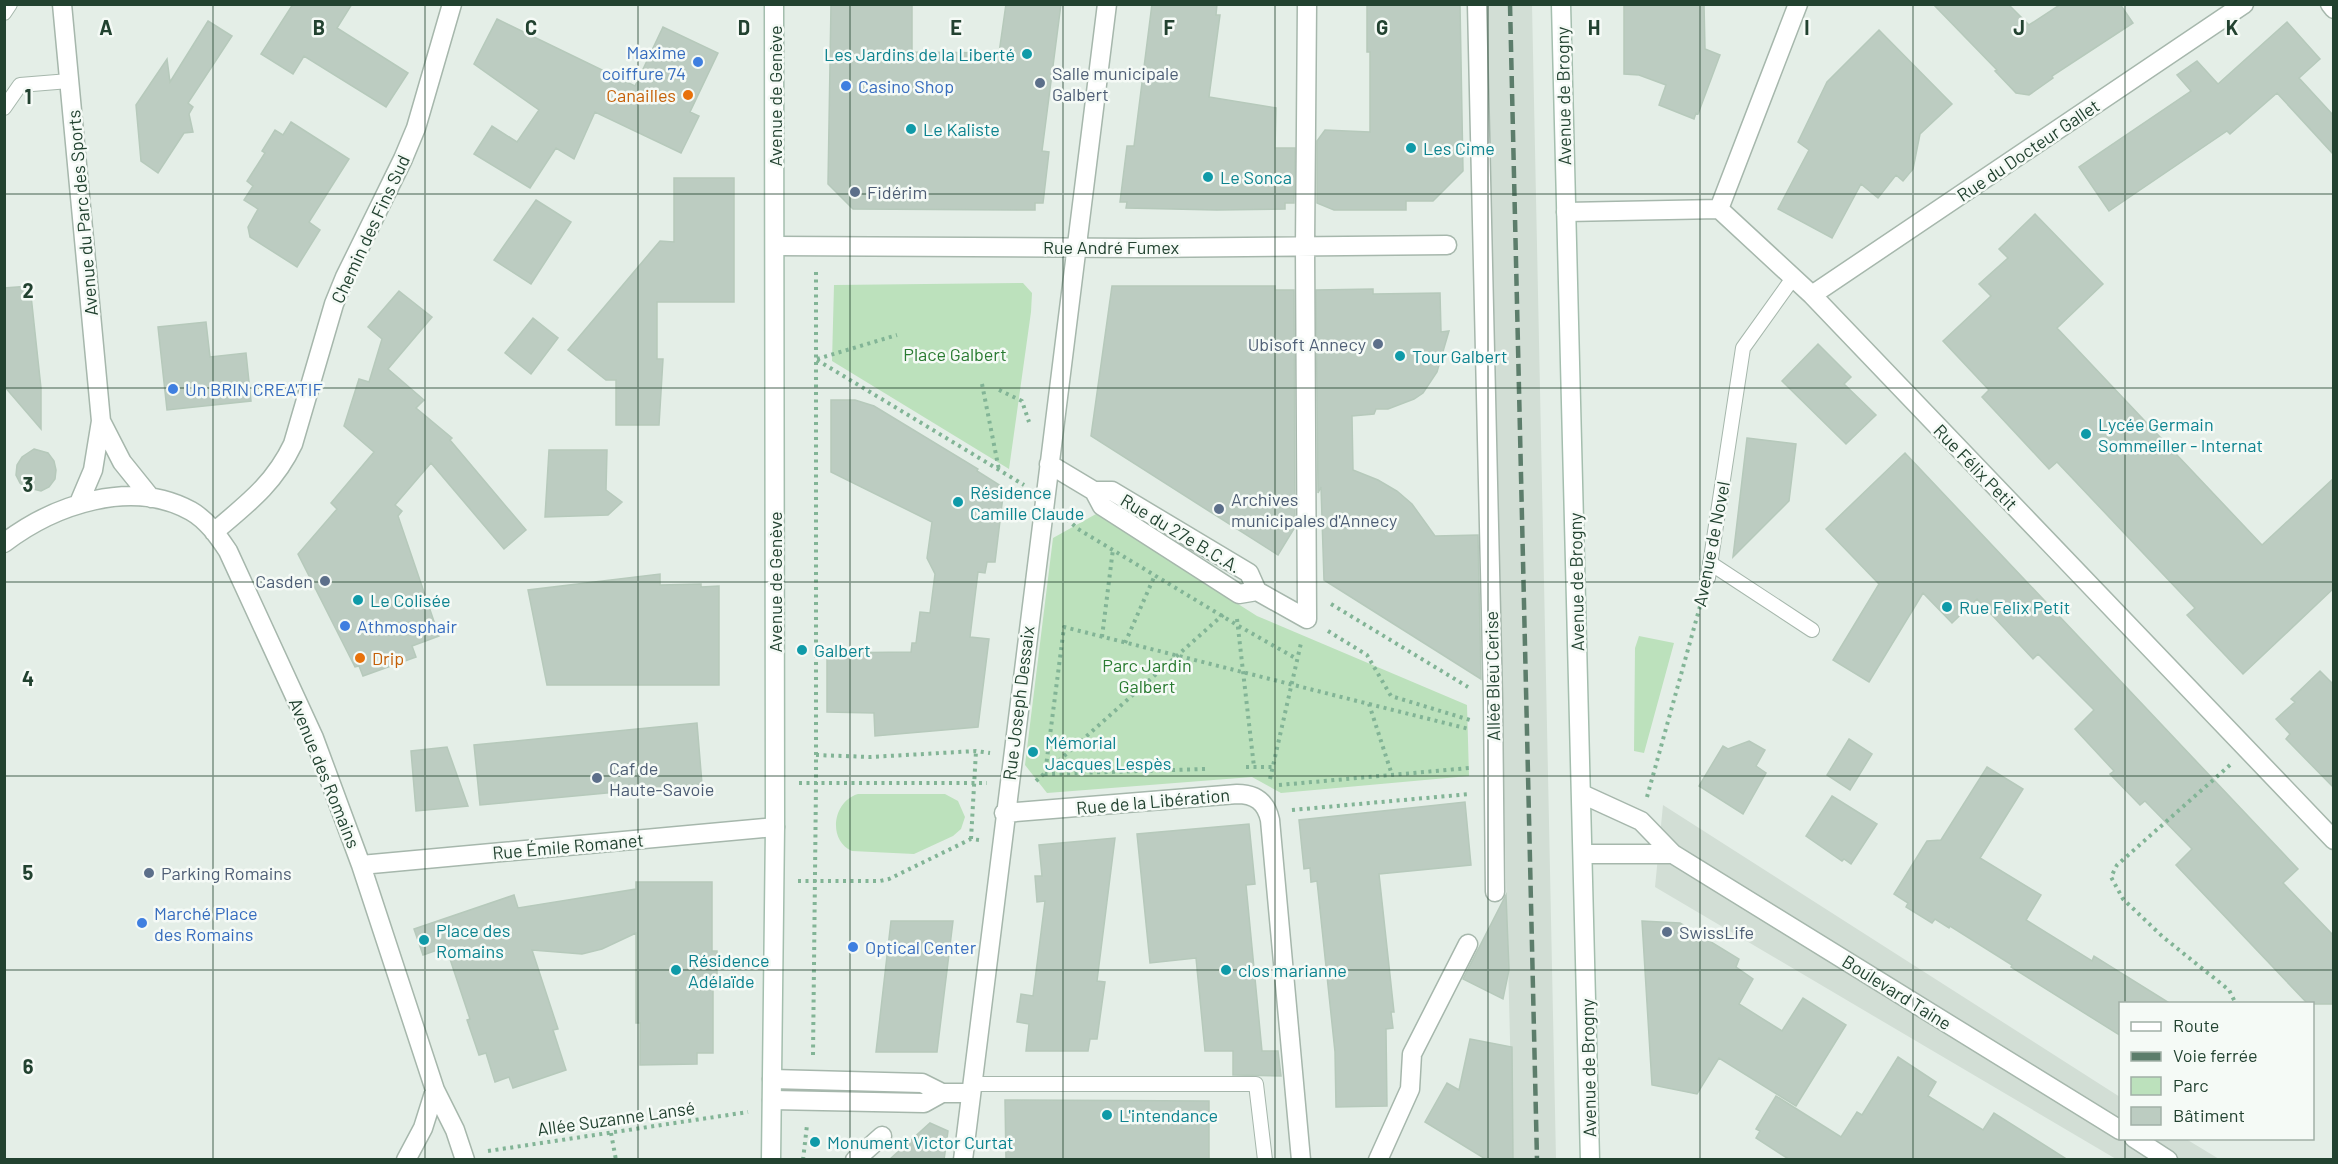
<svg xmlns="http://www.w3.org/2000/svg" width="2338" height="1164" font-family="Barlow,sans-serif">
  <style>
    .built { fill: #d2ded5 }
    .green { fill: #bce1bc }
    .building { fill: #bcccc1; stroke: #b6c9bb; stroke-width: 1.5 }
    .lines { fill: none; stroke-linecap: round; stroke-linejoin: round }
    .lane-casing { stroke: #a6b7ac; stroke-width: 16 }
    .street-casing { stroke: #a6b7ac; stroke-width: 21 }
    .secondary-casing { stroke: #a4beae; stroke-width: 21 }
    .path { stroke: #82b496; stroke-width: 4; stroke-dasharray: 3 4.5; stroke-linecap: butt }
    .lane { stroke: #fff; stroke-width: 14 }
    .street { stroke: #fff; stroke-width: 18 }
    .secondary { stroke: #fff; stroke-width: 18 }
    .rail { stroke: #5c7d6b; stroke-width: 4.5; stroke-dasharray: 12 6; stroke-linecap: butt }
    .grid { fill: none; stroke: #224230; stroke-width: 1.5; stroke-opacity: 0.55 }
    .culture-dot { fill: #0f9aa8; stroke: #f5faf6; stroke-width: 2 }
    .shop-dot { fill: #3f7fe0; stroke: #f5faf6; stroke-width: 2 }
    .service-dot { fill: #5c6f8a; stroke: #f5faf6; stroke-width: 2 }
    .food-dot { fill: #e8710a; stroke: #f5faf6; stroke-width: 2 }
    .labels { text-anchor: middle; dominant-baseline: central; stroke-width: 5; stroke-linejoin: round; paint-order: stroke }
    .shop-label { font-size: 18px; fill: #366cbe; stroke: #f5faf6; text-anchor: start }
    .culture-label { font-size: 18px; fill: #0d838f; stroke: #f5faf6; text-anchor: start }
    .service-label { font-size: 18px; fill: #4e5e75; stroke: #f5faf6; text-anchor: start }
    .food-label { font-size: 18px; fill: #c56008; stroke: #f5faf6; text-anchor: end }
    .street-label { font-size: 18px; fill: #224230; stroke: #f5faf6 }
    .park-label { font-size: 18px; fill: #297b31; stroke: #f5faf6 }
    .grid-label { font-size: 20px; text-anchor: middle; font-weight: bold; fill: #224230; stroke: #f5faf6; stroke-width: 5; stroke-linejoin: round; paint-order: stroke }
  </style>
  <rect width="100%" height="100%" fill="#e4eee7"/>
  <path class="built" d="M 1484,5 L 1532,5 L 1556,1159 L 1513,1159 Z
    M 1663,805 L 2120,1097 L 2120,1138 L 2186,1139 L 2219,1159 L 2116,1159 L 1655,887 Z"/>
  <path class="green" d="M 1023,283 L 1032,293 L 1031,312 L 1009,469 L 832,361 L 834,285 Z
    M 1096,514 L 1257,616 L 1467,705 L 1469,776 L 1281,793 L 1252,777 L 1047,793 L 1025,765 L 1053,538 Z
    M 1639,636 L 1674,643 L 1644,753 L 1634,751 L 1635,648 Z
    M 858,794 L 945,794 L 958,801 L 965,817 L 961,829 L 953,836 L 914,854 L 852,851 C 827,840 833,801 858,794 Z"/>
  <path class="building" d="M 293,4 L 352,4 L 337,28 L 408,73 L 386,107 L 304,56 L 293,74 L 261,54 Z
    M 831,4 L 912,4 L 912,52 L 999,53 L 1006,4 L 1061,4 L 1042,151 L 1049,152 L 1043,203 L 1035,203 L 1035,210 L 853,209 L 828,184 Z
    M 1152,4 L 1217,4 L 1216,15 L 1220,15 L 1209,97 L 1276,108 L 1275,148 L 1295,148 L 1294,203 L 1285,203 L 1285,209 L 1217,210 L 1126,208 L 1127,202 L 1120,202 L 1127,146 L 1134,146 Z
    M 1367,4 L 1460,4 L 1463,171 L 1433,201 L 1406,201 L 1406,210 L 1334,210 L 1317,203 L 1317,141 L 1325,130 L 1370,132 L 1370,52 L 1367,52 Z
    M 1624,4 L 1704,4 L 1705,49 L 1720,55 L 1698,114 L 1696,113 L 1694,119 L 1659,105 L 1666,85 L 1639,75 L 1624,74 Z
    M 1933,4 L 2008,4 L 2029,25 L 2061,4 L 2120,4 L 2133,23 L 2052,76 L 2053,78 L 2029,95 L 2016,93 L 1995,71 L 1997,70 Z
    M 497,19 L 635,86 L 663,27 L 718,53 L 690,112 L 699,116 L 681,153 L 595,112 L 574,159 L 556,148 L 530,188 L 474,154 L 492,126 L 517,142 L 539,110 L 474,64 Z
    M 208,21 L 232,36 L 188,103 L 193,107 L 189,114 L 193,132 L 184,133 L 158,173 L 141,161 L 136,105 L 167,59 L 170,82 Z
    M 2287,22 L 2320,59 L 2299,78 L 2334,116 L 2334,155 L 2277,93 L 2230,134 L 2227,131 L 2109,211 L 2079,167 L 2191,91 L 2177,75 L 2197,61 L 2218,84 Z
    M 1879,30 L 1952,104 L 1920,134 L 1913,169 L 1903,181 L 1896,175 L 1878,198 L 1861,184 L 1832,238 L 1778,209 L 1809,150 L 1798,142 L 1827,82 Z
    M 291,122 L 349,159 L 309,222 L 320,230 L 297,267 L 250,237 L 248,227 L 258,209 L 244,200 L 253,186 L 247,181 L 265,153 L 262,151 L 275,130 L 283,135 Z
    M 674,178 L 734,178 L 734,302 L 657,302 L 657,359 L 663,359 L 659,425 L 616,425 L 616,380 L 606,380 L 568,350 L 660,241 L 674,242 Z
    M 536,200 L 571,222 L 531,284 L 494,260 Z
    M 2035,214 L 2103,284 L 2057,328 L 2262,545 L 2334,478 L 2334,588 L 2243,674 L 2187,615 L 2195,608 L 2057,462 L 2049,469 L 1982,397 L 1989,390 L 1943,341 L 1991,296 L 1979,284 L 2008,258 L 1999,249 Z
    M 30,286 L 41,388 L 41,429 L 4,386 L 4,288 Z
    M 1112,286 L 1275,286 L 1275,290 L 1294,290 L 1295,527 L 1278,555 L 1091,436 Z
    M 1373,289 L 1373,294 L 1440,293 L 1441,332 L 1449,331 L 1437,372 L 1423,393 L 1414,399 L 1388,409 L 1376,409 L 1374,414 L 1352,416 L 1353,470 L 1378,480 L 1397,491 L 1412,504 L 1435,536 L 1478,535 L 1481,679 L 1324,580 L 1321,487 L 1318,493 L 1316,290 Z
    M 399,291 L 432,317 L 388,369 L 424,400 L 416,408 L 452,438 L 450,440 L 526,530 L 504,549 L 431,463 L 395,505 L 402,511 L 398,516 L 439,636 L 412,646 L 416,657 L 363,676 L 359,666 L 355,667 L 298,554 L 337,509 L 331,503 L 374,452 L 344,426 L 359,379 L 369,382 L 382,339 L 368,327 Z
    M 533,318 L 558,338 L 531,374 L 505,353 Z
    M 206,322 L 210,357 L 246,353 L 251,401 L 167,410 L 158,327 Z
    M 1818,344 L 1851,377 L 1844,384 L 1876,415 L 1846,444 L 1782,381 Z
    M 831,400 L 855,400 L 874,406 L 978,469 L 977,471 L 1004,488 L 995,562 L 987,562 L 985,573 L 978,572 L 970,637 L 989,639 L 978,727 L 875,736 L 874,713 L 827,712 L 827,653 L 911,652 L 912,643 L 916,643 L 920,612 L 930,613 L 935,574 L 927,558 L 932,522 L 831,472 Z
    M 1747,438 L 1796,444 L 1789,501 L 1733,557 Z
    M 34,449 L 48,453 L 54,461 L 56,470 L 55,479 L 49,487 L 41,491 L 25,487 L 20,483 L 16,475 L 17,465 L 22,457 Z
    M 549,450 L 607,450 L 606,490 L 622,502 L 608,515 L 545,517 Z
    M 1905,453 L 2298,869 L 2283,883 L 2334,936 L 2334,1004 L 2308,1004 L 2176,865 L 2192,849 L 2145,801 L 2140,805 L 2110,774 L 2114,771 L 2075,729 L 2094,710 L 2038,654 L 2033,659 L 1977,599 L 1952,623 L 1923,593 L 1869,682 L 1833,660 L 1879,584 L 1826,529 Z
    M 660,574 L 660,585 L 701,584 L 701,587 L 719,586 L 719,685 L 547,685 L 528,590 Z
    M 2320,671 L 2334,685 L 2334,788 L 2286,739 L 2290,734 L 2276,719 L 2295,702 L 2291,699 Z
    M 697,723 L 702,784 L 480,805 L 474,745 Z
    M 1849,739 L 1872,754 L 1850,790 L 1827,775 Z
    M 1749,741 L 1765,750 L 1756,766 L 1766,773 L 1743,814 L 1699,786 L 1723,746 L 1728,749 Z
    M 447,747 L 468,806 L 416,811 L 411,751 Z
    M 1987,767 L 2023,789 L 1980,858 L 2041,895 L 2026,920 L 2092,961 L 2094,956 L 2171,1004 L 2121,1004 L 2121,1036 L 2011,967 L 2012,965 L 1950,926 L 1949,928 L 1935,919 L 1932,923 L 1906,907 L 1908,903 L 1894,894 L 1927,841 L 1941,840 Z
    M 1832,796 L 1877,824 L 1851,864 L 1844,859 L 1842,861 L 1806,836 Z
    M 1465,802 L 1471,865 L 1379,874 L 1394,1012 L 1391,1012 L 1393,1028 L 1386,1029 L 1387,1106 L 1336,1107 L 1335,1052 L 1317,881 L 1311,882 L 1310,868 L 1304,869 L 1299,820 Z
    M 1249,824 L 1255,884 L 1246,885 L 1262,1051 L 1278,1051 L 1281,1076 L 1233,1075 L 1233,1051 L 1205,1051 L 1196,958 L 1150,963 L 1137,834 Z
    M 1115,838 L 1097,981 L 1105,982 L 1097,1039 L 1090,1039 L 1088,1051 L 1026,1051 L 1029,1024 L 1017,1022 L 1021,994 L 1033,996 L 1045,901 L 1037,902 L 1035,876 L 1042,876 L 1039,845 Z
    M 636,882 L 712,882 L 712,951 L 717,951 L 717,988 L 713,988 L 713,1053 L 697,1053 L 697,1064 L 640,1065 L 640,1023 L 636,1023 L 636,933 L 602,949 L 582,954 L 532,950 L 558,1029 L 553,1030 L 566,1070 L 513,1088 L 509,1077 L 495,1082 L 486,1053 L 479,1055 L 467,1020 L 470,1019 L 446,947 L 423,955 L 414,929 L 514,895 L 518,908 L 636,889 Z
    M 1506,895 L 1509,970 L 1503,999 L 1463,979 Z
    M 891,921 L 953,921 L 937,1052 L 876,1052 Z
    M 1642,921 L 1680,923 L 1739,959 L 1736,967 L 1753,979 L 1739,1004 L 1782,1031 L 1803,998 L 1846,1025 L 1796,1106 L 1719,1058 L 1697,1094 L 1652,1085 Z
    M 1470,1039 L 1512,1047 L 1513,1160 L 1487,1160 L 1425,1122 L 1447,1083 L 1459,1090 Z
    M 1898,1057 L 1936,1082 L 1928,1096 L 1983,1130 L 1994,1113 L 2068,1160 L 1790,1160 L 1756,1138 L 1760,1131 L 1756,1129 L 1776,1096 L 1841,1137 L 1857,1112 L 1862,1115 Z
    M 1005,1100 L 1209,1101 L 1209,1160 L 1006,1160 Z
    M 930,1123 L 948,1131 L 944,1160 L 889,1160 Z"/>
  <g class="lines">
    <defs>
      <path id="lane" d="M 4,13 L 10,4
        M 4,108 L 20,85 L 69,81
        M 1710,563 L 1812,630
        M 1708,578 L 1743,348 L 1793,278
        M 972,1084 L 1256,1084 L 1265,1160"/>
      <path id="street" d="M 62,4 L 101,421 L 93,470 L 79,503
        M 1477,4 L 1493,700 L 1495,892
        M 2330,4 L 2334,9
        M 1719,209 L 1798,4
        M 1566,212 L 1719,209 L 1812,295 L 2334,840
        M 775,246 L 1139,248 L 1447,245
        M 1812,295 L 2244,4
        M 101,421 L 122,462 L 151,498
        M 1049,464 L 1094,491 L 1102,506 L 1239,594 L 1257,591 L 1307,619 L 1305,246 L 1307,4
        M 1094,491 L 1112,491 L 1249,573 L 1257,591
        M 214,532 C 247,504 274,484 293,444 L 334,304 L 345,277 L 403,159 L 416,128 L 452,4
        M 4,543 C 54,505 131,478 191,511 C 207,520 218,536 228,551 L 314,738 L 361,865 L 435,1090 L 455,1130 L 465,1160
        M 1582,794 L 1641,821 L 1673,854 L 2120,1130
        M 1004,813 L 1237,794 C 1255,794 1266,802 1270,820 L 1301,1160
        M 1583,854 L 1673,854
        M 361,865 L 775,827
        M 772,1079 L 922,1083 L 942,1093 L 971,1093
        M 772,1100 L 924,1103 L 942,1093
        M 2134,1138 L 2168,1160
        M 406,1160 L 423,1128 L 435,1090
        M 855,1160 L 882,1136
        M 963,1160 L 1107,4
        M 1378,1160 L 1410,1089 L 1412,1054 L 1468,944"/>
      <path id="secondary" d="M 1561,4 L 1590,1160
        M 771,1160 L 775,827 L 774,4"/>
    </defs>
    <use href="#lane" class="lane-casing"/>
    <use href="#street" class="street-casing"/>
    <use href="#secondary" class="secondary-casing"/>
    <path class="path" d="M 817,359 L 897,335
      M 817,360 L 1024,485
      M 982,384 L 999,470
      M 999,390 L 1022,401 L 1029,422
      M 1067,519 L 1078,529 L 1237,625 L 1297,659
      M 1331,604 L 1468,687
      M 1237,619 L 1254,767
      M 1328,631 L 1367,655 L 1391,696 L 1470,720
      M 1102,637 L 1113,549
      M 1125,643 L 1155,575
      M 1369,704 L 1469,729
      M 816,755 L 871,757 L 976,751 L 990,753
      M 2230,765 L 2117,865 L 2111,877 L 2123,899 L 2163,937 L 2229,990 L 2236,1004
      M 1246,767 L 1272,767
      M 1205,769 L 1045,774 L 1064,627 L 1369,704 L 1392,775
      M 1270,779 L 1301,643
      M 1036,781 L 1225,613
      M 799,783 L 987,783
      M 1279,785 L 1469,768
      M 1647,797 L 1702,599
      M 1292,810 L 1470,794
      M 971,839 L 976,751
      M 798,881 L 880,881 L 889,879 L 971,839 L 979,840
      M 813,1055 L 816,784 L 816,270
      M 611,1133 L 616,1160
      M 488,1151 L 748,1112
      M 803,1160 L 807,1125"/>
    <use href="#lane" class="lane"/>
    <use href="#street" class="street"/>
    <use href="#secondary" class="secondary"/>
    <path class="rail" d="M 1510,4 L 1537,1160"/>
  </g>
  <path class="grid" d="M 213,4 L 213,1160M 425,4 L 425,1160M 638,4 L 638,1160M 850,4 L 850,1160M 1063,4 L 1063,1160M 1275,4 L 1275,1160M 1488,4 L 1488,1160M 1700,4 L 1700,1160M 1913,4 L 1913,1160M 2125,4 L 2125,1004M 4,194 L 2334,194M 4,388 L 2334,388M 4,582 L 2334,582M 4,776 L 2334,776M 4,970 L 2334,970M 2125,1138 L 2125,1160"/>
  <g class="culture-dot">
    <circle cx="1027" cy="54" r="6"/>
    <circle cx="911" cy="129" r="6"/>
    <circle cx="1411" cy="148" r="6"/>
    <circle cx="1208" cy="177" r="6"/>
    <circle cx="1400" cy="356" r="6"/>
    <circle cx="2086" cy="434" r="6"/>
    <circle cx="958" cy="502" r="6"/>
    <circle cx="358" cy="600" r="6"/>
    <circle cx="1947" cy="607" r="6"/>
    <circle cx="802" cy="650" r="6"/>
    <circle cx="1033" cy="752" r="6"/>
    <circle cx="424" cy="940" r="6"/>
    <circle cx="676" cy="970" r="6"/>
    <circle cx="1226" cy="970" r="6"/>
    <circle cx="1107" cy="1115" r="6"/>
    <circle cx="815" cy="1142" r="6"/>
  </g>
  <g class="shop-dot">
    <circle cx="698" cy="62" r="6"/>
    <circle cx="846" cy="86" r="6"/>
    <circle cx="173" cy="389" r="6"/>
    <circle cx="345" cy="626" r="6"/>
    <circle cx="142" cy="923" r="6"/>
    <circle cx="853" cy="947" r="6"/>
  </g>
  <g class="service-dot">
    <circle cx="1040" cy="83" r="6"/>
    <circle cx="855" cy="192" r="6"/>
    <circle cx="1378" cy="344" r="6"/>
    <circle cx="1219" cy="509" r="6"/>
    <circle cx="325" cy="581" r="6"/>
    <circle cx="597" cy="778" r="6"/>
    <circle cx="149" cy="873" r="6"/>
    <circle cx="1667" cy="932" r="6"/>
  </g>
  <g class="food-dot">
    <circle cx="688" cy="95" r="6"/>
    <circle cx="360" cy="658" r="6"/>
  </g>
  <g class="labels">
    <g class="shop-label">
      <text x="686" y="52" text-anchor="end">Maxime<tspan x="686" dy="21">coiffure 74</tspan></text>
      <text x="858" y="86">Casino Shop</text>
      <text x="185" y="389">Un BRIN CREA'TIF</text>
      <text x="357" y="626">Athmosphair</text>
      <text x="154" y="913">Marché Place<tspan x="154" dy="21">des Romains</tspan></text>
      <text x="865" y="947">Optical Center</text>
    </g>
    <g class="culture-label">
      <text x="1015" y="54" text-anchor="end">Les Jardins de la Liberté</text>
      <text x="923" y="129">Le Kaliste</text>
      <text x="1423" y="148">Les Cime</text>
      <text x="1220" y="177">Le Sonca</text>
      <text x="1412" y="356">Tour Galbert</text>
      <text x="2098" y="424">Lycée Germain<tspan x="2098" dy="21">Sommeiller - Internat</tspan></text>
      <text x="970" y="492">Résidence<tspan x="970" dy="21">Camille Claude</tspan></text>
      <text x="370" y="600">Le Colisée</text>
      <text x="1959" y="607">Rue Felix Petit</text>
      <text x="814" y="650">Galbert</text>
      <text x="1045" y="742">Mémorial<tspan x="1045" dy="21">Jacques Lespès</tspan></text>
      <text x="436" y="930">Place des<tspan x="436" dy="21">Romains</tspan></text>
      <text x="688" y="960">Résidence<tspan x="688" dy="21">Adélaïde</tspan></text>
      <text x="1238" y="970">clos marianne</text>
      <text x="1119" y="1115">L'intendance</text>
      <text x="827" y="1142">Monument Victor Curtat</text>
    </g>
    <g class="service-label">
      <text x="1052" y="73">Salle municipale<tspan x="1052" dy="21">Galbert</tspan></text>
      <text x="867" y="192">Fidérim</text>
      <text x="1366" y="344" text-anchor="end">Ubisoft Annecy</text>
      <text x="1231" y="499">Archives<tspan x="1231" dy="21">municipales d'Annecy</tspan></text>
      <text x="313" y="581" text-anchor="end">Casden</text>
      <text x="609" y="768">Caf de<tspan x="609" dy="21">Haute-Savoie</tspan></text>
      <text x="161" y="873">Parking Romains</text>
      <text x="1679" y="932">SwissLife</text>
    </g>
    <g class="food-label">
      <text x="676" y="95">Canailles</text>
      <text x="372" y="658" text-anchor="start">Drip</text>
    </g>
    <g class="street-label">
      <text transform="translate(775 96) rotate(-90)">Avenue de Genève</text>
      <text transform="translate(1563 96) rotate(-91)">Avenue de Brogny</text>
      <text transform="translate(2028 150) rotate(-34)">Rue du Docteur Gallet</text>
      <text transform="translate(82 213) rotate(-95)">Avenue du Parc des Sports</text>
      <text transform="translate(370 229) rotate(-65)">Chemin des Fins Sud</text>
      <text x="1111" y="247">Rue André Fumex</text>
      <text transform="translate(1976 467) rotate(46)">Rue Félix Petit</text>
      <text transform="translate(1181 533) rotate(31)">Rue du 27e B.C.A.</text>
      <text transform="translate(1711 544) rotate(-79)">Avenue de Novel</text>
      <text transform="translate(775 582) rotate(-90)">Avenue de Genève</text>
      <text transform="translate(1576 582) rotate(-91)">Avenue de Brogny</text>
      <text transform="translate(1492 676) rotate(-91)">Allée Bleu Cerise</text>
      <text transform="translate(1018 703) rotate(-83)">Rue Joseph Dessaix</text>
      <text transform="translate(325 773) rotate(68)">Avenue des Romains</text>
      <text transform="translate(1153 801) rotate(-5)">Rue de la Libération</text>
      <text transform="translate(568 846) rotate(-5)">Rue Émile Romanet</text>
      <text transform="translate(1897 992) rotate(32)">Boulevard Taine</text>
      <text transform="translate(1588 1068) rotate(-91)">Avenue de Brogny</text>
      <text transform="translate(616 1118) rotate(-8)">Allée Suzanne Lansé</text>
    </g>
    <g class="park-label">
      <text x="955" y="354">Place Galbert</text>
      <text x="1147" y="665">Parc Jardin<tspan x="1147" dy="21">Galbert</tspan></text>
    </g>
  </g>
  <g class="grid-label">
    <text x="106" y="35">A</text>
    <text x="319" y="35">B</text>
    <text x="531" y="35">C</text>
    <text x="744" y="35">D</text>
    <text x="956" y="35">E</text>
    <text x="1169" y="35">F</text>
    <text x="1382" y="35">G</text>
    <text x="1594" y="35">H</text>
    <text x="1807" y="35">I</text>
    <text x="2019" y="35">J</text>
    <text x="2232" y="35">K</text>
    <text x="28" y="104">1</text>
    <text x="28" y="298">2</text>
    <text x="28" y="492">3</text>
    <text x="28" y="686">4</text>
    <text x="28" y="880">5</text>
    <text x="28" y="1074">6</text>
  </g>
  <rect width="2338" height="1164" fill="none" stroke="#224230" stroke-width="12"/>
  <rect x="2119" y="1002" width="195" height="138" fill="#f5faf6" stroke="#a1b0a7" stroke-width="1.5"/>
  <rect x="2131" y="1022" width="30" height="9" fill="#ffffff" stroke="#a1b0a7" stroke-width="1.5"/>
  <text x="2173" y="1032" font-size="18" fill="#224230">Route</text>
  <rect x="2131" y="1052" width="30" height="9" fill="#5c7d6b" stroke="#a1b0a7" stroke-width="1.5"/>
  <text x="2173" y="1062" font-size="18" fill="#224230">Voie ferrée</text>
  <rect x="2131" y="1077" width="30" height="18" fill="#bce1bc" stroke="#a1b0a7" stroke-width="1.5"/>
  <text x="2173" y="1092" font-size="18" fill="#224230">Parc</text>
  <rect x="2131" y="1107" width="30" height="18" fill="#bcccc1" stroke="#a1b0a7" stroke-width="1.5"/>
  <text x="2173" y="1122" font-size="18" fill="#224230">Bâtiment</text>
</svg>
